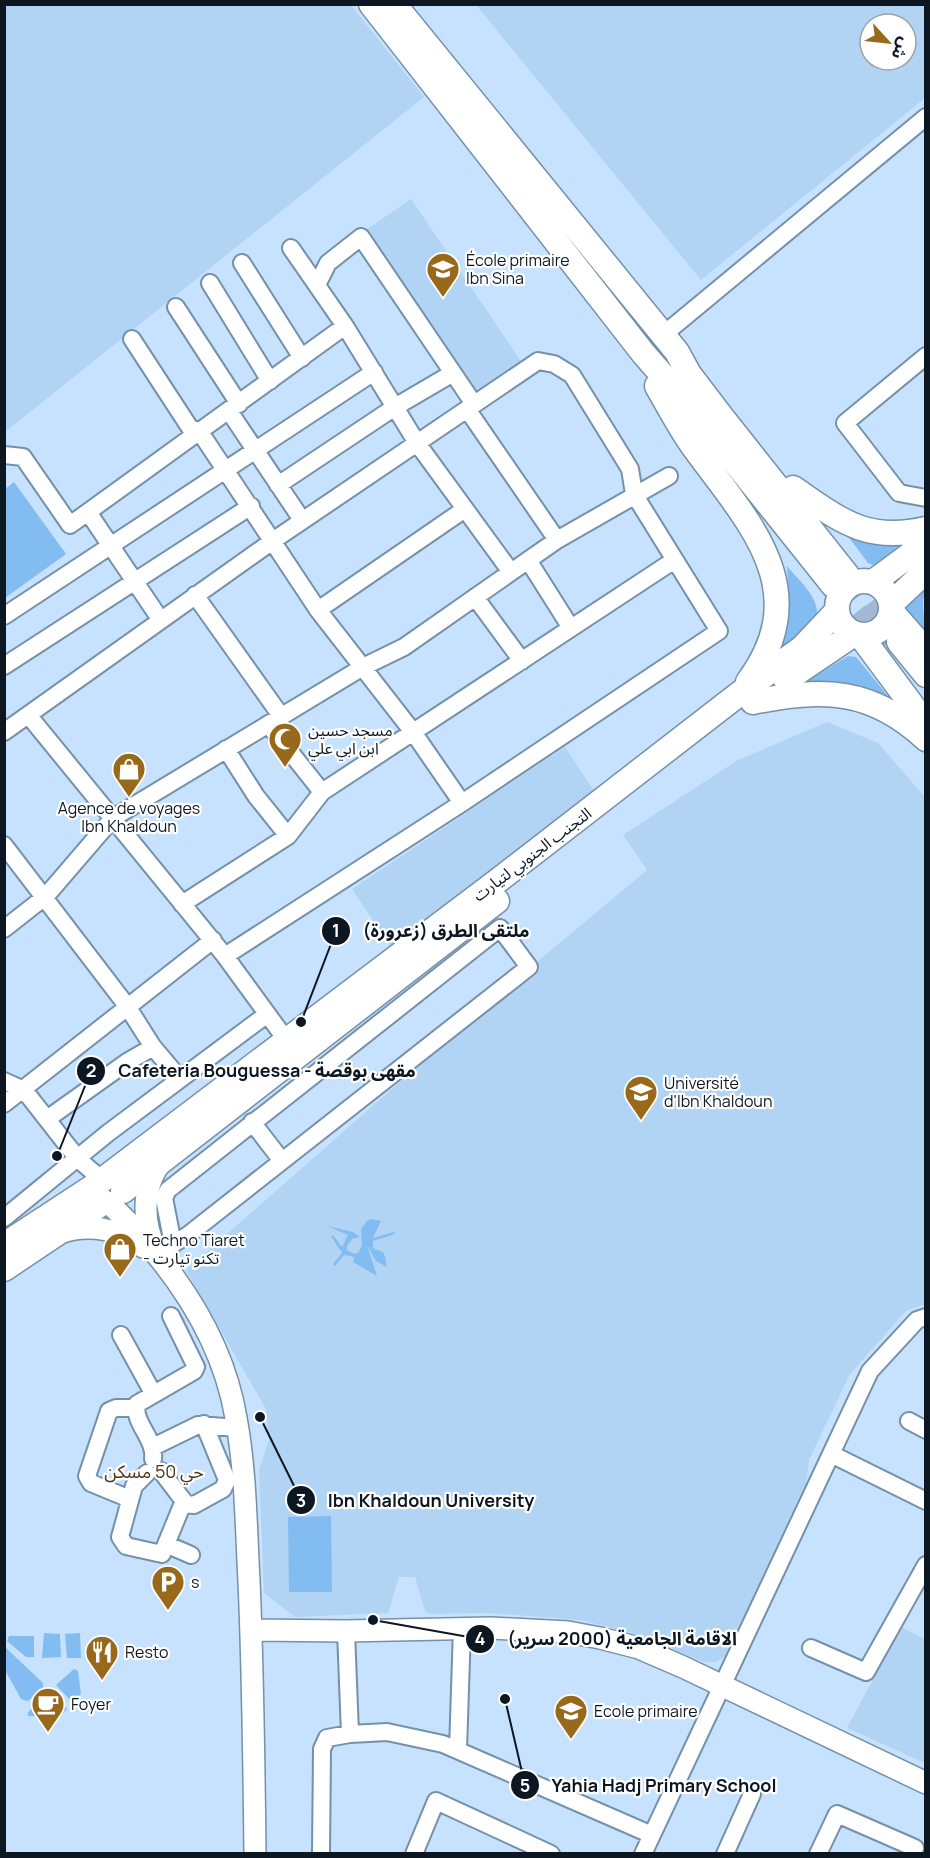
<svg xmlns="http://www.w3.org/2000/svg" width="930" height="1858" font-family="Manrope,'Noto Sans Arabic',sans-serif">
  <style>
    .built { fill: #b2d4f4; fill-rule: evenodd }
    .green { fill: #82bcf1 }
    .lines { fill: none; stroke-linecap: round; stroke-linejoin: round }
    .highway-tunnel { stroke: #a1b9d2; stroke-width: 24; stroke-dasharray: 24 12; stroke-linecap: butt }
    .minor-casing { stroke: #7590a9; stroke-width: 20 }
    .major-casing { stroke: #7590a9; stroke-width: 24 }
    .highway-casing { stroke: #7590a9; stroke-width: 27 }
    .minor { stroke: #fff; stroke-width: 16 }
    .major { stroke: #fff; stroke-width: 21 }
    .highway { stroke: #fff; stroke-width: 24 }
    .labels { text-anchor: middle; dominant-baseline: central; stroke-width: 4.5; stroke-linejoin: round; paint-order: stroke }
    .poi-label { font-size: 16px; fill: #0d1721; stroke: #fff; text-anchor: start }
    .street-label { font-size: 16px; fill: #0d1721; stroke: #fff }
    .neighbourhood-label { font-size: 18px; fill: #4c3512; stroke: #fff }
    .leader { fill: none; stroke: #0d1721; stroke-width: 2 }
    .callout-dot { fill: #0d1721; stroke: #fff; stroke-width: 2 }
    .mark-label { font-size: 18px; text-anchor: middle; font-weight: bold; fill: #fff }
    .callout-label { font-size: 18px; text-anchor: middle; font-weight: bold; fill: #0d1721; stroke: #fff; stroke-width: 4.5; stroke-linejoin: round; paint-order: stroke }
  </style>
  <rect width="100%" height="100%" fill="#c6e2fe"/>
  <path class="built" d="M 5,5 L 351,5 L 424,97 L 5,432 Z
    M 476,5 L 925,5 L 925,98 L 701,280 ZM 870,24 L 906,24 L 906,60 L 870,60 Z
    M 411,199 L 523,364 L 475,396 L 363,232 Z
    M 827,722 L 878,743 L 925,797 L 925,1304 L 906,1311 L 850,1374 L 809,1460 L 806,1483 L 725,1656 L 716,1662 L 704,1662 L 632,1633 L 580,1620 L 488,1613 L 431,1614 L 425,1611 L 415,1577 L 399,1577 L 388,1613 L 295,1617 L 264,1593 L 259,1470 L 269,1440 L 266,1409 L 186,1270 L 525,972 L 647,870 L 623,835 L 738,760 Z
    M 565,747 L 594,791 L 391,947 L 352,889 Z
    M 901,1627 L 925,1639 L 925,1763 L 847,1728 Z"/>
  <path class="green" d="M 14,482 L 66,554 L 5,598 L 5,489 Z
    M 841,527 L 921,540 L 878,567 L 868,563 Z
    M 787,566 C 798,580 822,599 816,618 L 781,654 L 789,604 Z
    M 925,584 L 923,604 L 925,637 L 907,614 L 907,606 Z
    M 848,656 L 856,657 L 888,696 L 845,684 L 802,684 Z
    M 371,1219 L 381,1221 L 373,1238 L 394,1232 L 395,1234 L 373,1241 L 373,1248 L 384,1253 L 387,1267 L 376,1261 L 367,1245 L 377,1276 L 353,1262 L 354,1257 L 344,1255 L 335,1266 L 333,1264 L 342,1253 L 331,1236 L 333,1235 L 342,1247 L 348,1235 L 327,1226 L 353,1232 L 360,1237 L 352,1239 L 347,1246 L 347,1250 L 354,1254 L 358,1253 L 362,1245 L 361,1229 L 367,1221 Z
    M 331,1516 L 332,1592 L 289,1592 L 288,1517 Z
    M 44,1633 L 60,1634 L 61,1657 L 42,1658 Z
    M 80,1633 L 81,1658 L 67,1658 L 65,1634 Z
    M 9,1636 L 34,1636 L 34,1657 L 26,1657 L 7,1641 Z
    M 5,1647 L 43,1683 L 43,1687 L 28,1701 L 21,1699 L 5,1670 Z
    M 74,1669 L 78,1671 L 81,1694 L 73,1703 L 56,1685 Z
    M 50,1690 L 67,1709 L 59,1717 L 28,1716 L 28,1712 Z"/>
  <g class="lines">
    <path class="highway-tunnel" d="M 847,575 L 880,617
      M 833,585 L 884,647"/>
    <defs>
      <path id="minor" d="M 291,248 L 345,326 L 417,443 L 511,572
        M 242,263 L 302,358
        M 210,283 L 270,381
        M 317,285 L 328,263 L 361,237 L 474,404
        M 176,307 L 239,404
        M 663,335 L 926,117
        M 132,339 L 190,428 L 200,432 L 318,610 L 465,509
        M 926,356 L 845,423 L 899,493 L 926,498
        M 467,409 L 557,540
        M 229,411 L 302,520
        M 4,455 L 23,457 L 70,525 L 345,326
        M 278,485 L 395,407 L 453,373
        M 88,512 L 160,619
        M 528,560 L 571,628
        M 195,595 L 281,716
        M 475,597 L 522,661
        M 318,610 L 413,732 L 462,803
        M 4,616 L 374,372
        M 4,666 L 251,506
        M 29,716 L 225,956 L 287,1041
        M 268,724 L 322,792
        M 4,732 L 274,540 L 538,361 L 554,364 L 572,375 L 630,469 L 634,494 L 719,631 L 462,803 L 225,956
        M 226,749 L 256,796 L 288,836
        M 4,845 L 127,1006 L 153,1047 L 180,1079
        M 182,904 L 288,836 L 322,792 L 673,561
        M 4,929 L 46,896 L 113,818 L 363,667 L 404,647 L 557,540 L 669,476
        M 4,1081 L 24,1090 L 78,1159 L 101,1179
        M 4,1104 L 213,940
        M 47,1119 L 127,1062 L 153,1047
        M 252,1122 L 282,1161
        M 4,1218 L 108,1133 L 266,1015
        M 163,1261 L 173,1244 L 164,1198 L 168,1190 L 500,928 L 529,967 L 188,1235 L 173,1244
        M 121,1335 L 153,1393
        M 909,1421 L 926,1430
        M 153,1447 L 198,1425 L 238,1428
        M 831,1454 L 926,1501
        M 153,1459 C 156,1439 132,1422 137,1404 L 194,1371 L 196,1367 L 171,1316
        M 161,1471 L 186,1504 L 194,1505 L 223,1489 L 227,1480 L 204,1424
        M 147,1473 L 134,1486 L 120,1537 L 126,1546 L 162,1554 L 183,1503
        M 130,1499 L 91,1483 L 87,1476 L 109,1411 L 116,1408 L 136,1408
        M 168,1545 L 191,1555
        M 346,1631 L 350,1734
        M 811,1648 L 866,1672 L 926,1565
        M 458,1750 L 462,1628
        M 321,1854 L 322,1749 L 327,1738 L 350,1734 L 387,1732 L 443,1744 L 652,1835
        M 414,1854 L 436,1801 L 551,1854
        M 643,1854 L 870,1371 L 917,1320 L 926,1317
        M 725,1854 L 752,1794
        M 818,1854 L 837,1814 L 915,1848"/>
      <path id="major" d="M 109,1203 C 169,1261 222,1334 236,1418 C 246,1472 246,1527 249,1581 C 253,1672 254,1763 255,1854
        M 59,1233 C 89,1223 117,1228 143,1247
        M 155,1248 C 142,1221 142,1185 162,1161
        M 252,1630 L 346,1631 L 491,1628 L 568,1632 L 600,1638 L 639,1648 L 683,1667 L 926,1783"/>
      <path id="highway" d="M 371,4 L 643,353 L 698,416 L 833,585
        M 394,4 L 677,352 L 689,374 L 721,416 L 847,575
        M 657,386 C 669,407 681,430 695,449 C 749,523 816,590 748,682
        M 793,488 C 840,520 866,543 926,529
        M837 608a27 27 0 1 1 54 0a27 27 0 1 1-54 0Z
        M 873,582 L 926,543
        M 891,604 L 926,571
        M 891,611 L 926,651
        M 860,635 L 926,724
        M 899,642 L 926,675
        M 786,680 L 854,634
        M 753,702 C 823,688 871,688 926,739
        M 123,1191 L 497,901
        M 4,1245 L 97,1184 L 500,879 L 739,694 L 802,648 L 836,612
        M 4,1269 L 104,1202"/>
    </defs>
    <use href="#minor" class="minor-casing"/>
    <use href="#major" class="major-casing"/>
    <use href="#highway" class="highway-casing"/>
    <use href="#minor" class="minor"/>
    <use href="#major" class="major"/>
    <use href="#highway" class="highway"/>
  </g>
  <defs>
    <symbol id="school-pin" viewBox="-11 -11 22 30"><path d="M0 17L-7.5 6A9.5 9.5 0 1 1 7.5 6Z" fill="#98691a" stroke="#fff"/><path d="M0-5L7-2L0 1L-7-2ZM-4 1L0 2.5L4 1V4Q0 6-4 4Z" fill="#fff"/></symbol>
    <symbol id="mosque-pin" viewBox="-11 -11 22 30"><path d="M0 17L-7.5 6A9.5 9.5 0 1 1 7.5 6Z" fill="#98691a" stroke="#fff"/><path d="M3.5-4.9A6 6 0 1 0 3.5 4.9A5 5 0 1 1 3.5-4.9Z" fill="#fff"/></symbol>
    <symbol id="shop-pin" viewBox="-11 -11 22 30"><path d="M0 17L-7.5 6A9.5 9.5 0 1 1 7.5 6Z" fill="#98691a" stroke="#fff"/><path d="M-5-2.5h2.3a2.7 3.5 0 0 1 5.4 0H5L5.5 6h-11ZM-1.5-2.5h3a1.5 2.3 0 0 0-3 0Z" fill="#fff"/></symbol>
    <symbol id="university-pin" viewBox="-11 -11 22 30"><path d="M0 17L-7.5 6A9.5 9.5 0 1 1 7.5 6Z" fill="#98691a" stroke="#fff"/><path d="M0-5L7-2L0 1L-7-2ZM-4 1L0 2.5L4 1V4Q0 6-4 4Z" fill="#fff"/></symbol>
    <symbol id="parking-pin" viewBox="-11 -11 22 30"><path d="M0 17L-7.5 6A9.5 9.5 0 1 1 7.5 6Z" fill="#98691a" stroke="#fff"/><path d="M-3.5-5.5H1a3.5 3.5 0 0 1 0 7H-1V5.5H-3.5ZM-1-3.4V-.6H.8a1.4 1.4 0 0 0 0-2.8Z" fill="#fff"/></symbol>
    <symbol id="restaurant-pin" viewBox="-11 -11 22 30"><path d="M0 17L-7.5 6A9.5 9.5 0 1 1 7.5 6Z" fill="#98691a" stroke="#fff"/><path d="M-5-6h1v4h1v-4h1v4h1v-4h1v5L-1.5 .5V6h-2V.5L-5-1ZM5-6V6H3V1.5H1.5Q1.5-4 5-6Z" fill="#fff"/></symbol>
    <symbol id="cafe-pin" viewBox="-11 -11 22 30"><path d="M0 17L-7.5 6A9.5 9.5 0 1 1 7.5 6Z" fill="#98691a" stroke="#fff"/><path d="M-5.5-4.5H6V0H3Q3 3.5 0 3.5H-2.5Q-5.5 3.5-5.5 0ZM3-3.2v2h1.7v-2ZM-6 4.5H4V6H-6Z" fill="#fff"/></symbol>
  </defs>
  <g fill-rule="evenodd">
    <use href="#school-pin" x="424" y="250" width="38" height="52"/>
    <use href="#mosque-pin" x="266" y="720" width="38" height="52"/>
    <use href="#shop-pin" x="110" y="750" width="38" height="52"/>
    <use href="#university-pin" x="622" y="1073" width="38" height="52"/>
    <use href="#shop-pin" x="101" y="1230" width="38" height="52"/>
    <use href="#parking-pin" x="149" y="1563" width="38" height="52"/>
    <use href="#restaurant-pin" x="83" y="1633" width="38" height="52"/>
    <use href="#cafe-pin" x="29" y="1685" width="38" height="52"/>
    <use href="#school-pin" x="552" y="1692" width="38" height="52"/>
  </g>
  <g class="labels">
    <g class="poi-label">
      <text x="466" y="260">École primaire<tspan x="466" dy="18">Ibn Sina</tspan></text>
      <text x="308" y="730">مسجد حسين<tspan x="308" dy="18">ابن ابي علي</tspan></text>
      <text x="129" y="808" text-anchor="middle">Agence de voyages<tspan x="129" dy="18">Ibn Khaldoun</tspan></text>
      <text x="664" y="1083">Université<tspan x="664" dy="18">d'Ibn Khaldoun</tspan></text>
      <text x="143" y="1240">Techno Tiaret<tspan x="143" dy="18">- تكنو تيارت</tspan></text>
      <text x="191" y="1582">s</text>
      <text x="125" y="1652">Resto</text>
      <text x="71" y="1704">Foyer</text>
      <text x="594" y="1711">Ecole primaire</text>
    </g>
    <g class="street-label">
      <text transform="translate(532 854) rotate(-37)">التجنب الجنوبي لتيارت</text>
    </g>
    <g class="neighbourhood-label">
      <text x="154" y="1471">حي 50 مسكن</text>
    </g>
  </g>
  <path class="leader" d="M301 1022L336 931M57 1156L91 1071M260 1417L301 1500M373 1620L480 1639M505 1699L525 1785"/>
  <g class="callout-dot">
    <circle cx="301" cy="1022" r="6"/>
    <circle cx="57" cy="1156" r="6"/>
    <circle cx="260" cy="1417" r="6"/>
    <circle cx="373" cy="1620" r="6"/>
    <circle cx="505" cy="1699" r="6"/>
    <circle cx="336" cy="931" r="15"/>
    <circle cx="91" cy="1071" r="15"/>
    <circle cx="301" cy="1500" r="15"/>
    <circle cx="480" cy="1639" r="15"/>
    <circle cx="525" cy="1785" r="15"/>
  </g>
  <g class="mark-label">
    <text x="336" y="937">1</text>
    <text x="91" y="1077">2</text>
    <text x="301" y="1507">3</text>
    <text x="480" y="1645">4</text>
    <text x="525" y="1792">5</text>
  </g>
  <g class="callout-label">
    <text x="446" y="937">ملتقى الطرق (زعرورة)</text>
    <text x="267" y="1077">Cafeteria Bouguessa - مقهى بوقصة</text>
    <text x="431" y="1507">Ibn Khaldoun University</text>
    <text x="622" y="1645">الاقامة الجامعية (2000 سرير)</text>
    <text x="664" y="1792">Yahia Hadj Primary School</text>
  </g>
  <rect width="930" height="1858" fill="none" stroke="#0d1721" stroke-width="12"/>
  <g transform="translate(888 42) rotate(117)"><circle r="28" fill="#ffffff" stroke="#9ea2a6" stroke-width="1.5"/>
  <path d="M0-4.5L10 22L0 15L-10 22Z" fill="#98691a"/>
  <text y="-9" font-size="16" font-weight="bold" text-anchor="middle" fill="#0d1721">ش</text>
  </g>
</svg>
